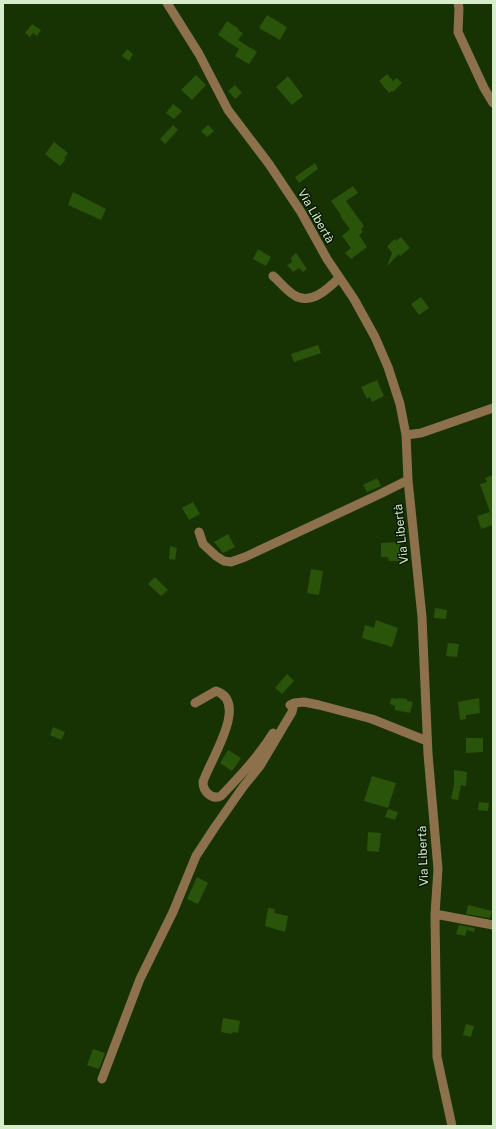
<svg xmlns="http://www.w3.org/2000/svg" width="496" height="1129" font-family="'Public Sans',sans-serif">
  <style>
    .building { fill: #295409 }
    .lines { fill: none; stroke-linecap: round; stroke-linejoin: round }
    .minor { stroke: #8c714c; stroke-width: 9 }
    .labels { text-anchor: middle; dominant-baseline: central; stroke-width: 3; stroke-linejoin: round; paint-order: stroke }
    .street-label { font-size: 12px; fill: #d6eccb; stroke: #091802 }
  </style>
  <rect width="100%" height="100%" fill="#173304"/>
  <path class="building" d="M 267,15 L 287,27 L 280,40 L 259,28 Z
    M 227,21 L 239,29 L 238,30 L 243,33 L 238,40 L 257,52 L 249,64 L 235,56 L 239,49 L 218,35 Z
    M 32,24 L 41,30 L 37,36 L 33,33 L 30,37 L 25,33 Z
    M 127,49 L 133,54 L 129,61 L 122,56 Z
    M 387,74 L 393,81 L 397,78 L 402,83 L 393,92 L 392,91 L 389,93 L 379,81 Z
    M 196,75 L 206,85 L 192,100 L 181,90 Z
    M 288,76 L 303,96 L 292,105 L 276,87 Z
    M 235,85 L 242,93 L 235,99 L 228,91 Z
    M 173,104 L 182,111 L 174,119 L 166,113 Z
    M 173,125 L 178,130 L 165,144 L 160,139 Z
    M 208,125 L 214,131 L 207,137 L 201,131 Z
    M 54,142 L 68,153 L 64,158 L 66,159 L 60,166 L 45,154 Z
    M 315,163 L 318,169 L 299,183 L 295,177 Z
    M 353,186 L 358,193 L 346,201 L 364,226 L 361,229 L 363,232 L 359,235 L 367,247 L 351,259 L 345,253 L 351,248 L 342,236 L 350,229 L 340,216 L 341,215 L 331,201 Z
    M 73,192 L 106,209 L 101,220 L 68,205 Z
    M 401,237 L 410,248 L 400,256 L 399,254 L 387,266 L 392,253 L 387,246 L 395,239 L 396,241 Z
    M 258,249 L 271,257 L 266,266 L 253,259 Z
    M 296,253 L 307,269 L 303,272 L 299,268 L 293,272 L 287,265 L 292,262 L 291,258 Z
    M 421,297 L 429,308 L 419,315 L 411,304 Z
    M 318,345 L 321,353 L 294,362 L 291,354 Z
    M 377,380 L 384,396 L 372,402 L 370,397 L 367,399 L 361,387 Z
    M 493,475 L 493,525 L 481,529 L 477,516 L 490,512 L 480,484 L 487,482 L 485,478 Z
    M 377,478 L 381,486 L 367,492 L 363,485 Z
    M 193,502 L 200,514 L 189,520 L 182,508 Z
    M 228,534 L 235,547 L 223,553 L 214,542 Z
    M 400,542 L 401,561 L 389,561 L 388,557 L 381,557 L 381,543 Z
    M 170,546 L 177,548 L 175,560 L 169,559 Z
    M 311,569 L 323,571 L 319,595 L 307,593 Z
    M 155,577 L 168,590 L 161,596 L 148,584 Z
    M 435,608 L 447,610 L 446,619 L 434,618 Z
    M 376,620 L 398,628 L 392,647 L 362,638 L 365,625 L 374,628 Z
    M 448,643 L 459,644 L 457,657 L 446,656 Z
    M 287,674 L 294,681 L 282,694 L 275,688 Z
    M 391,698 L 398,699 L 398,698 L 407,699 L 407,701 L 413,702 L 410,713 L 395,710 L 395,706 L 390,704 Z
    M 479,698 L 480,713 L 466,715 L 466,719 L 460,720 L 458,702 Z
    M 53,727 L 65,732 L 61,740 L 50,735 Z
    M 466,738 L 483,738 L 483,752 L 466,753 Z
    M 228,750 L 241,758 L 232,771 L 220,763 Z
    M 454,770 L 467,772 L 466,786 L 461,785 L 458,800 L 451,799 L 454,785 Z
    M 372,776 L 396,783 L 388,808 L 364,801 Z
    M 479,802 L 489,803 L 488,811 L 478,810 Z
    M 388,809 L 398,812 L 395,820 L 385,817 Z
    M 368,832 L 381,833 L 379,852 L 367,851 Z
    M 197,877 L 208,883 L 198,904 L 187,899 Z
    M 468,905 L 492,911 L 490,918 L 466,914 Z
    M 268,908 L 275,909 L 274,913 L 288,916 L 285,932 L 265,926 Z
    M 459,925 L 475,928 L 474,932 L 467,930 L 465,936 L 456,934 Z
    M 223,1018 L 240,1021 L 238,1033 L 233,1032 L 232,1034 L 221,1032 Z
    M 466,1024 L 474,1026 L 471,1037 L 463,1035 Z
    M 93,1049 L 105,1053 L 99,1069 L 87,1065 Z"/>
  <g class="lines">
    <path class="minor" d="M 167,3 L 199,54 L 228,110 L 269,164 L 301,212 L 327,259 L 354,299 L 375,337 L 388,367 L 400,404 L 406,435 L 408,480 L 422,617 L 428,754 L 438,869 L 435,914 L 437,1057 L 452,1126
      M 458,3 L 459,8 L 458,32 L 484,88 L 493,103
      M 273,276 C 280,282 286,290 294,295 C 310,306 328,289 339,278
      M 406,435 L 421,433 L 493,408
      M 199,532 L 203,544 L 216,556 L 224,561 L 231,562 L 245,557 L 380,494 L 408,480
      M 195,703 L 216,691 C 250,702 209,762 203,782 C 203,792 212,800 221,796 C 240,776 259,756 273,733
      M 290,705 L 294,703 L 304,702 L 319,705 L 372,719 L 427,741
      M 435,914 L 493,925
      M 102,1079 L 140,979 L 173,912 L 196,856 L 215,827 L 243,787 L 260,766 L 292,712 L 294,703"/>
  </g>
  <g class="labels">
    <g class="street-label">
      <text transform="translate(316 216) rotate(60)">Via Libertà</text>
      <text transform="translate(401 534) rotate(-96)">Via Libertà</text>
      <text transform="translate(423 856) rotate(-92)">Via Libertà</text>
    </g>
  </g>
  <rect width="496" height="1129" fill="none" stroke="#d6eccb" stroke-width="8"/>
</svg>
